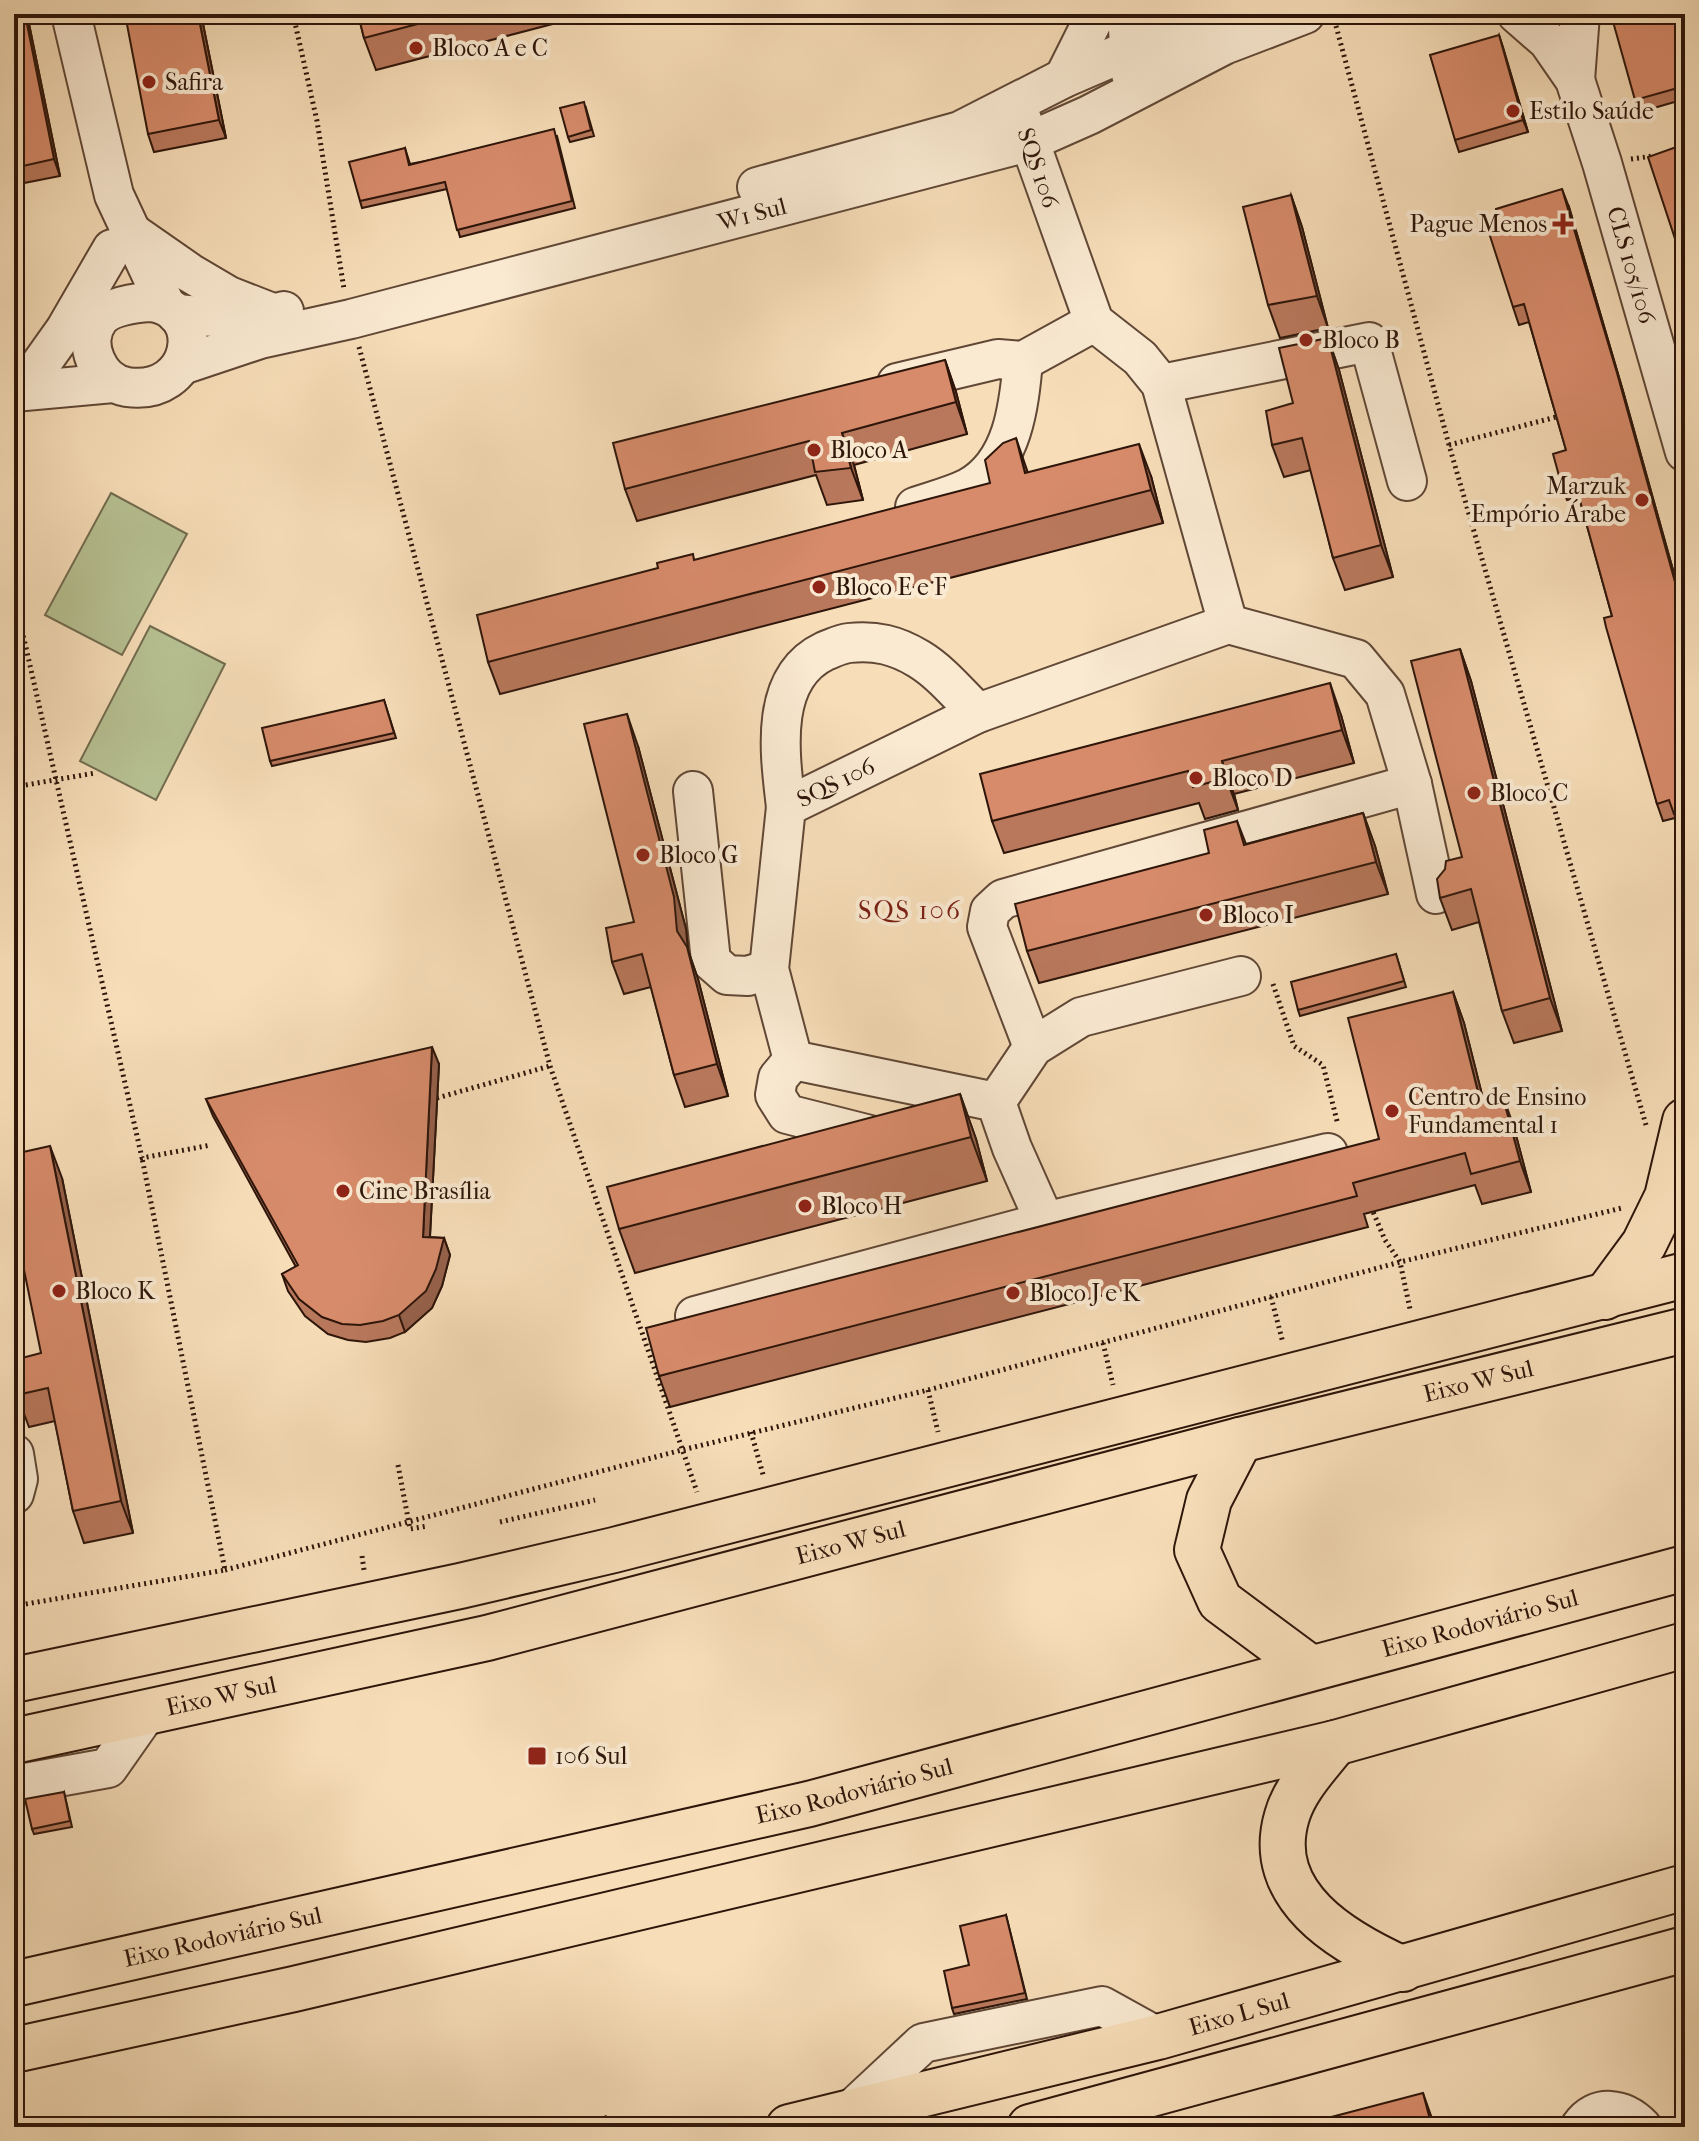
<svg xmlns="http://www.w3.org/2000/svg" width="1699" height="2141" font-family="'IM FELL French Canon',serif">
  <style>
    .green { fill: #b7c294; stroke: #726c4f; stroke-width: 2 }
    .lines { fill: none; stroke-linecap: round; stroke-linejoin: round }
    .minor-casing { stroke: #604736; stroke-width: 42 }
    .major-casing { stroke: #2d150a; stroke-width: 48 }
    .highway-casing { stroke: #2d150a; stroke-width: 48 }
    .path { stroke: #2d150a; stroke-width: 5; stroke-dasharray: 2 4; stroke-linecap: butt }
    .minor { stroke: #faead2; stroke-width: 38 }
    .major { stroke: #f7deb9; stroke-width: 44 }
    .highway { stroke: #f7deb9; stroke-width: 44 }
    .wall { fill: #b9785c; stroke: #2d150a; stroke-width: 2 }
    .shaded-wall { fill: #96614b; stroke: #2d150a; stroke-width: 2 }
    .building { fill: #d78b6b; stroke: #2d150a; stroke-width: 2 }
    .poi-dot { fill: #8f2418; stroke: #faead2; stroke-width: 3 }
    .labels { text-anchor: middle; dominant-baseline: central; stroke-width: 8; stroke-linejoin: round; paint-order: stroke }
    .poi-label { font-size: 24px; fill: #2d150a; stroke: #faead2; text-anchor: start }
    .street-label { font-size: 24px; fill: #2d150a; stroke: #faead2 }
    .neighbourhood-label { font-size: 26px; letter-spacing: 2px; fill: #7a1f14; stroke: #faead2 }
  </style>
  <rect width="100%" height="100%" fill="#f7deb9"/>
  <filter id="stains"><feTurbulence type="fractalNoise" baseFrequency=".0025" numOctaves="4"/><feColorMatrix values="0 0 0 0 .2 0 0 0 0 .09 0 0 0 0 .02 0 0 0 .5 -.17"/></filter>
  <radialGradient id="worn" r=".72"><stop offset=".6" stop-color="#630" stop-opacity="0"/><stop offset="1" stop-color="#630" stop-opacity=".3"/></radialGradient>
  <path class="green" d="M 111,493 L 187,534 L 122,655 L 45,615 Z
    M 150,626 L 225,664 L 156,800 L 80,761 Z"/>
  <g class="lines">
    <defs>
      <g id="minor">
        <path d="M 71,14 L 114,195 L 165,304"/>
        <path d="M 1127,14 L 1131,74"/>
        <path id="s1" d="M 1517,14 L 1548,41 L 1575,80 L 1602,163 L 1685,452"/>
        <path d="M 1064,78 L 1096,14"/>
        <path d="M 1575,80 L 1580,14"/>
        <path d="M 757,187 L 960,131 L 1064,78 L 1129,50 L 1232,14"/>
        <path d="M 134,234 L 190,273 L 229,296 L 270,312"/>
        <path d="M 150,302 C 210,309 195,397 127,387 C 98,382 81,343 99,319 C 109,306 135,303 150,302 Z"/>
        <path d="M 176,314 L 252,320 L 284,311"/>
        <path id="s2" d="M 182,365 L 260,339 L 351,319 L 1028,142 L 1089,115 L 1224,45 L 1305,14"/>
        <path d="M 33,375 L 65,330 L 112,249"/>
        <path d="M 897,383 L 998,359 L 1023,361"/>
        <path d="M 1161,384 L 1369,342 L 1407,481"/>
        <path d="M 14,392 L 113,383"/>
        <path d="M 915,507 C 932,501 952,496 968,488 C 1013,464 1019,406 1023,361 L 1094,322"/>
        <path d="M 1228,624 L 1356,659 L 1385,694 L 1412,784 L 1436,894"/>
        <path d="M 693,791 L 711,961 L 727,975 L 748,976 L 769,969"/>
        <path d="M 786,807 C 780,755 768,678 825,651 C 833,648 840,644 849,643 C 875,640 896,645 919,659 C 942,673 959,695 978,713"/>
        <path d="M 1033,1047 L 987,927 L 990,911 L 1003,899 L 1412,784"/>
        <path d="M 793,1060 L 778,1078 L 775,1095 L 787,1114 L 874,1136"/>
        <path d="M 996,1102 L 1033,1047 L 1081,1017 L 1241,976"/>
        <path d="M 1045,1222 L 1328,1153"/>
        <path id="s3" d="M 695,1316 L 1045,1222 L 1012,1148 L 996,1102 L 793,1060 L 769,969 L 786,807 L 978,713 L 1228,624 L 1161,384 L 1140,358 L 1094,322 L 1016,103"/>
        <path d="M 14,1454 L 18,1479 L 14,1494"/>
        <path d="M 14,1785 L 108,1768 L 148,1711"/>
        <path d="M 848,2113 L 923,2043 L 1102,2006 L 1158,2037"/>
        <path d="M 1580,2127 C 1596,2103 1624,2108 1642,2127"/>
      </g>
      <g id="major">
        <path d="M 1605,1297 L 1644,1244 L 1667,1197 L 1685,1121"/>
        <path d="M 14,1680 L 460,1586 L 614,1550 L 1685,1275"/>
        <path id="s4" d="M 14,1741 L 487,1638 L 1240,1440 L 1685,1330"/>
        <path id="s5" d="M 789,2127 L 1158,2037 L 1685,1887"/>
        <path d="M 1030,2127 L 1685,1949"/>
      </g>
      <g id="highway">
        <path d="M 1240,1440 L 1209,1500 L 1197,1550 L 1220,1601 L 1309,1667"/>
        <path d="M 1335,1743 C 1318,1765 1295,1788 1287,1816 C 1263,1896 1343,1942 1403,1969"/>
        <path id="s6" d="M 14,1984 L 809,1804 L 1685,1568"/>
        <path d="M 14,2050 L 294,1989 L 1335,1743 L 1685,1645"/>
      </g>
    </defs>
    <use href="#minor" class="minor-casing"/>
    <use href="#major" class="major-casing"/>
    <use href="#highway" class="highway-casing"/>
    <path class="path" d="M 293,14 L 317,121 L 344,289
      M 1336,26 L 1449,445 L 1646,1125
      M 1631,159 L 1653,156
      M 359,347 L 550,1066 L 697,1492
      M 1449,445 L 1560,416
      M 14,595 L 142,1158 L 211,1145
      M 14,787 L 95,773
      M 1273,984 L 1294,1046 L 1323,1065 L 1338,1125
      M 437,1098 L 550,1066
      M 1371,1207 L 1385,1240 L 1400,1262 L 1410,1309
      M 1271,1297 L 1283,1343
      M 1103,1343 L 1113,1385
      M 928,1390 L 938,1432
      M 751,1432 L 764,1478
      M 398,1465 L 410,1529 L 427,1526
      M 500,1522 L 595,1500
      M 362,1556 L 364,1570
      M 225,1570 L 682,1450 L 928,1390 L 1400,1262 L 1622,1208
      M 14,1606 L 225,1570 L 142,1158
      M 599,2119 L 610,2117 L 613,2127"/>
    <use href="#minor" class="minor"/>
    <use href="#major" class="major"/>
    <use href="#highway" class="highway"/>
  </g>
  <path class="wall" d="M 14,14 L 27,14 L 60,176 L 14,185 Z
    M 201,14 L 226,138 L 154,152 L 148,134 Z
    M 358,14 L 591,14 L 376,70 L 364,38 Z
    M 1683,14 L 1685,22 L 1685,99 L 1640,112 L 1635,100 Z
    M 1499,35 L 1528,132 L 1459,152 L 1455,140 Z
    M 586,108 L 594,136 L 570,142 L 568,137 Z
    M 557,136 L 575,208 L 460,237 L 447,189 L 362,208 L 360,201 L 405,148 L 410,164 Z
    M 1291,195 L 1302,227 L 1328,328 L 1280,338 L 1268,305 Z
    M 1569,207 L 1623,391 L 1685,613 L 1685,830 L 1680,832 L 1675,818 L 1663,821 L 1657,804 L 1612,616 L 1579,497 L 1567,500 L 1561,483 L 1566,450 L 1529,322 L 1519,325 L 1513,307 Z
    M 1328,338 L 1339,370 L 1393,577 L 1345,590 L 1333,558 L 1311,470 L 1284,477 L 1272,445 Z
    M 945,360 L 956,392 L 967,434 L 854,465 L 863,500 L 827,505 L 816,475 L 637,521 L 625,489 Z
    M 1028,473 L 1151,476 L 1163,523 L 500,694 L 488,662 Z
    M 1460,649 L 1471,681 L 1562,1031 L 1514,1043 L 1502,1011 L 1479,922 L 1452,930 L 1440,898 L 1462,857 Z
    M 384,700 L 396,738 L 272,766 L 270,761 Z
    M 1341,715 L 1354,763 L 1234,794 L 1238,810 L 1205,819 L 1199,803 L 1004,853 L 992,821 Z
    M 638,746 L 686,929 L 688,950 L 698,979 L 728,1096 L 685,1107 L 674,1075 L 651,987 L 624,994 L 612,962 L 634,922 Z
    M 1363,813 L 1375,846 L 1388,894 L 1039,983 L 1027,951 L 1209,853 L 1237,821 L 1246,844 Z
    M 1396,954 L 1406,987 L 1300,1016 L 1298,1010 Z
    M 1453,992 L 1464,1023 L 1483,1099 L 1513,1124 L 1531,1192 L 1482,1204 L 1475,1185 L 1364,1214 L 1368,1227 L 670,1407 L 659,1376 L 1379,1139 Z
    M 439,1064 L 430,1237 L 444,1238 L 450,1255 L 442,1286 L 432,1308 L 405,1332 L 390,1338 L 366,1342 L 348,1340 L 328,1334 L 305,1316 L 288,1291 L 282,1274 L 296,1267 L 213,1116 L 206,1099 Z
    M 960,1094 L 976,1139 L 987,1181 L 635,1273 L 619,1229 Z
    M 62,1178 L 133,1533 L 84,1543 L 73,1511 L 55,1421 L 29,1427 L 17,1395 L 41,1353 Z
    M 64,1792 L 72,1827 L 34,1834 L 32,1829 Z
    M 1006,1915 L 1027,1999 L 954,2014 L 952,2008 L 969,1965 Z"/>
  <path class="shaded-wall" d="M 25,14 L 27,14 L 60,176 L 54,159 Z
    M 198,14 L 201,14 L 226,138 L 219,120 Z
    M 1499,35 L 1503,47 L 1528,132 L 1523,120 Z
    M 1562,189 L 1569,207 L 1623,391 L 1685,613 L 1685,618 Z
    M 1291,195 L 1302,227 L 1328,328 L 1317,296 Z
    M 1328,338 L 1339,370 L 1393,577 L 1381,545 Z
    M 945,360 L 956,392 L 967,434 L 956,402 Z
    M 842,433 L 854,465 L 863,500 L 851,468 Z
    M 1016,438 L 1027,470 L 1037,506 L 1025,473 Z
    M 1139,444 L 1151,476 L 1163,523 L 1151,490 Z
    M 1460,649 L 1471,681 L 1562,1031 L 1550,998 Z
    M 1330,683 L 1341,715 L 1354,763 L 1342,730 Z
    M 627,714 L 638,746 L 686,929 L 688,950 L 698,979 L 728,1096 L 717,1064 L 677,931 Z
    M 1222,761 L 1234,794 L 1238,810 L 1226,778 Z
    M 1363,813 L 1375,846 L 1388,894 L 1376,862 Z
    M 1453,992 L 1464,1023 L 1491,1130 L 1480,1100 Z
    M 432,1047 L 439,1064 L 429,1254 L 423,1237 Z
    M 960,1094 L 976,1139 L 987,1181 L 971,1137 Z
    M 1502,1094 L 1513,1124 L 1531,1192 L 1520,1161 Z
    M 50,1146 L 62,1178 L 133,1533 L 121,1501 Z
    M 444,1238 L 450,1255 L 442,1286 L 432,1308 L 405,1332 L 399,1315 Z
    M 1423,2093 L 1435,2127 L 1432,2127 Z"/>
  <path class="building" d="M 14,14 L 25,14 L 54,159 L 14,168 Z
    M 125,14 L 198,14 L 219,120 L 148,134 Z
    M 358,14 L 456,14 L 364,38 Z
    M 1626,14 L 1682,14 L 1685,25 L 1685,86 L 1635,100 L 1612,18 Z
    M 1499,35 L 1523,120 L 1455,140 L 1430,55 Z
    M 584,102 L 591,130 L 568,137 L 560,108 Z
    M 554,129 L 572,201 L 457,230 L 445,182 L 360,201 L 349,162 L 405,148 L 409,165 Z
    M 1685,144 L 1685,269 L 1648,157 Z
    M 1562,189 L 1617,373 L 1685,618 L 1685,811 L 1674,814 L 1669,800 L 1657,804 L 1606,627 L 1604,618 L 1612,616 L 1574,479 L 1561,483 L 1553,454 L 1566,450 L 1524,304 L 1513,307 L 1489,233 L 1502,229 L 1496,209 Z
    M 1291,195 L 1317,296 L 1268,305 L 1243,207 Z
    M 1328,338 L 1381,545 L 1333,558 L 1302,438 L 1272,445 L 1266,411 L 1293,403 L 1279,348 Z
    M 945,360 L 956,402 L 842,433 L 851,468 L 815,472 L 809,441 L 625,489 L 613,443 Z
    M 1016,438 L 1025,473 L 1139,444 L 1151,490 L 488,662 L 477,615 L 658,568 L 657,563 L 693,554 L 694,560 L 990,483 L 985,460 L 1003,443 Z
    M 1460,649 L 1550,998 L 1502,1011 L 1471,889 L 1440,898 L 1437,879 L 1445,869 L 1446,861 L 1462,857 L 1411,661 Z
    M 1330,683 L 1342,730 L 1222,761 L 1226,778 L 1193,787 L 1188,771 L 992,821 L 980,774 Z
    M 384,700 L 394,733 L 270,761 L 262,728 Z
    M 627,714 L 674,897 L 677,931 L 687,947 L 717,1064 L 674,1075 L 642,954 L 612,962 L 606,928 L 634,922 L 584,724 Z
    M 1363,813 L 1376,862 L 1027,951 L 1015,904 L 1209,853 L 1204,830 L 1237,821 L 1244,845 Z
    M 1396,954 L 1404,981 L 1298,1010 L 1291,982 Z
    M 1453,992 L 1480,1100 L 1502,1094 L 1520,1161 L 1471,1174 L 1465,1153 L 1353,1183 L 1357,1196 L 659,1376 L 646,1328 L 1379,1139 L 1348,1018 Z
    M 432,1047 L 423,1237 L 444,1238 L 436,1269 L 426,1291 L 399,1315 L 383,1321 L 360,1325 L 342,1324 L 322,1317 L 299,1299 L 282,1274 L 298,1265 L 206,1099 Z
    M 960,1094 L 971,1137 L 619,1229 L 607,1187 Z
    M 50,1146 L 121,1501 L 73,1511 L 48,1388 L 17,1395 L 14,1368 L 14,1360 L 41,1353 L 14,1221 L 14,1154 Z
    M 64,1792 L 70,1821 L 32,1829 L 25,1799 Z
    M 1006,1915 L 1025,1993 L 952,2008 L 944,1971 L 969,1965 L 960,1926 Z
    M 1423,2093 L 1432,2127 L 1293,2127 Z"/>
  <g class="poi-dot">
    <circle cx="416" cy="48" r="8"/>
    <circle cx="149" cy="82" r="8"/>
    <circle cx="1513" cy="111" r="8"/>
    <path d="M1559 212h8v8h8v8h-8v8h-8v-8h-8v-8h8z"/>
    <circle cx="1306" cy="340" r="8"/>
    <circle cx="814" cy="450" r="8"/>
    <circle cx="1642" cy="500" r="8"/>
    <circle cx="819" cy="587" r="8"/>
    <circle cx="1196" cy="778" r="8"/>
    <circle cx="1474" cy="793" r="8"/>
    <circle cx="643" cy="855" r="8"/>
    <circle cx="1206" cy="915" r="8"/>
    <circle cx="1392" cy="1111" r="8"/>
    <circle cx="343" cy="1191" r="8"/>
    <circle cx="805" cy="1206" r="8"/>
    <circle cx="59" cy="1291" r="8"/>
    <circle cx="1013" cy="1293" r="8"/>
    <rect x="527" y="1746" width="20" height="20" rx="4"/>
  </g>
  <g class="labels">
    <g class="poi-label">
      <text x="432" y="48">Bloco A e C</text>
      <text x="165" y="82">Safira</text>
      <text x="1529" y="111">Estilo Saúde</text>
      <text x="1547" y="224" text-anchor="end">Pague Menos</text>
      <text x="1322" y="340">Bloco B</text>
      <text x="830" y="450">Bloco A</text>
      <text x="1626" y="486" text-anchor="end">Marzuk<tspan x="1626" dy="28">Empório Árabe</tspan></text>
      <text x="835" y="587">Bloco E e F</text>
      <text x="1212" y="778">Bloco D</text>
      <text x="1490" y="793">Bloco C</text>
      <text x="659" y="855">Bloco G</text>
      <text x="1222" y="915">Bloco I</text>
      <text x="1408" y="1097">Centro de Ensino<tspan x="1408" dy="28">Fundamental 1</tspan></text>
      <text x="359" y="1191">Cine Brasília</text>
      <text x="821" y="1206">Bloco H</text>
      <text x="75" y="1291">Bloco K</text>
      <text x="1029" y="1293">Bloco J e K</text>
      <text x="555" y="1756">106 Sul</text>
    </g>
    <g class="street-label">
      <text transform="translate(1038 168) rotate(71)">SQS 106</text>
      <text stroke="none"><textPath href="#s2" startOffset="590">W1 Sul</textPath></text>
      <text stroke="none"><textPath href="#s1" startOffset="282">CLS 105/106</textPath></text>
      <text stroke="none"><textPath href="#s3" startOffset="1012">SQS 106</textPath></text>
      <text stroke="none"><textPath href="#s4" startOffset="1508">Eixo W Sul</textPath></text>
      <text stroke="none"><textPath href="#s4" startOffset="860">Eixo W Sul</textPath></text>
      <text stroke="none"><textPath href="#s6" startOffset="1510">Eixo Rodoviário Sul</textPath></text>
      <text stroke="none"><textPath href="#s4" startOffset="212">Eixo W Sul</textPath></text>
      <text stroke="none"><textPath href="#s6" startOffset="862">Eixo Rodoviário Sul</textPath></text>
      <text stroke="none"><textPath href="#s6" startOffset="214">Eixo Rodoviário Sul</textPath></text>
      <text stroke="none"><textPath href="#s5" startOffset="464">Eixo L Sul</textPath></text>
    </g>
    <g class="neighbourhood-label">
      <text x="910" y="910">SQS 106</text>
    </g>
  </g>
  <rect width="1699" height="2141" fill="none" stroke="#f7deb9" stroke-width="48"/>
  <rect x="16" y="16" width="1667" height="2109" fill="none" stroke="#2d150a" stroke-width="4"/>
  <rect x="24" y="24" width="1651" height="2093" fill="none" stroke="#2d150a" stroke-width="2"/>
  <rect width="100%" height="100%" filter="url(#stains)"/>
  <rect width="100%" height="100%" fill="url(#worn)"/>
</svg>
